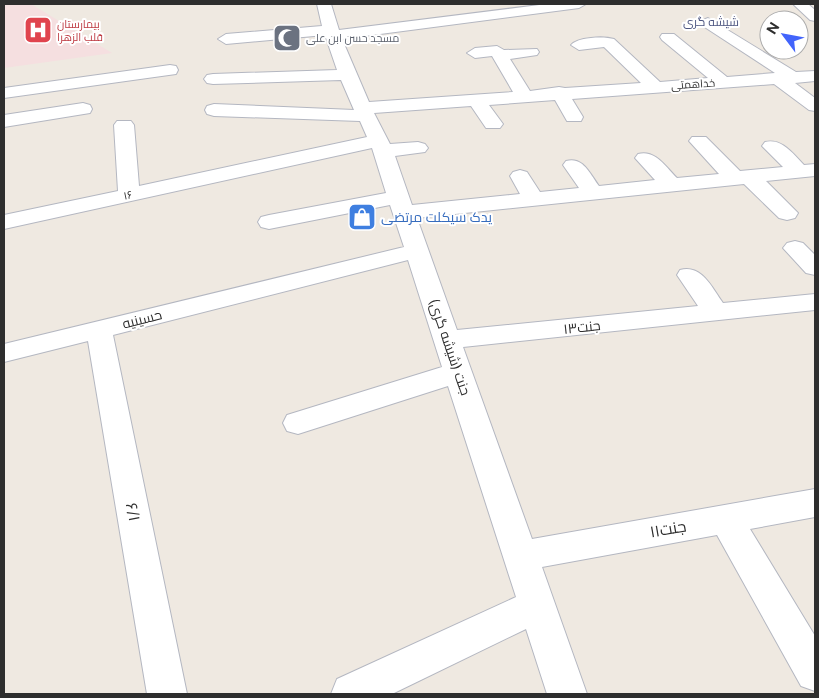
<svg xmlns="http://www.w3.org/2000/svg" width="819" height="698" font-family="'Public Sans',Cairo,sans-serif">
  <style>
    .medical { fill: #f5dfe0 }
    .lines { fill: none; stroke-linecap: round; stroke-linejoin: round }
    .minor-casing { stroke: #b4b7c1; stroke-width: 2 }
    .minor { fill: #fff; fill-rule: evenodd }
    .labels { text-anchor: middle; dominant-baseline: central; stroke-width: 4; stroke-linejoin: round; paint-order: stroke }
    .far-health-label { font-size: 11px; fill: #be3a42; stroke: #fff; text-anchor: start }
    .far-worship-label { font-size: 11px; fill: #5b616d; stroke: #fff; text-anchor: start }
    .far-street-label { font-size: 11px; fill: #2e2e2e; stroke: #fff }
    .far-neighbourhood-label { font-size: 12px; fill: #4d5680; stroke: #fff }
    .shop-label { font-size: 14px; fill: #366cbe; stroke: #fff; text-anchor: start }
    .street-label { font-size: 14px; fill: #2e2e2e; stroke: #fff }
    .near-street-label { font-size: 16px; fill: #2e2e2e; stroke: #fff }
  </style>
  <rect width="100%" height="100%" fill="#efe9e1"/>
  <path class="medical" d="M 4,4 L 31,4 L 112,53 L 4,68 Z"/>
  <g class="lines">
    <defs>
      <path id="minor" d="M 317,4 L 331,4 L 339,30 L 547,4 L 586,4 L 579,8 L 342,39 L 369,102 L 513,92 L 492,56 L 475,58 L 467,53 L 475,48 L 497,46 L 504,50 L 537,49 L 539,52 L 537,55 L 510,59 L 530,91 L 559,87 L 565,88 L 641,83 L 604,47 L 579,50 L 571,45 C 577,37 604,36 614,39 L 660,82 L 708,78 L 662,40 L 660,37 L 662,34 L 674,34 L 727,77 L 775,73 L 703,26 L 700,23 L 703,20 L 708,18 L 796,72 L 815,71 L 815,81 L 795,83 L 815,98 L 815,111 L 809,110 L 774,84 L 572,99 L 583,117 L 581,121 L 567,121 L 555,100 L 489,105 L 503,124 L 500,128 L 486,128 L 471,106 L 374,113 L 390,144 L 418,142 L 425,144 L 428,148 L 425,152 L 395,156 L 412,205 L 520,194 L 510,176 L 513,172 L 520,170 L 527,172 L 540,192 L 579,188 L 563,165 L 566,161 C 583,156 590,174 599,186 L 655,180 L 635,158 L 638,154 C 655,149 666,167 677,178 L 719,174 L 689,141 L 692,137 L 706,137 L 740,171 L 783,167 L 762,146 L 765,142 C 782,138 793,154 804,165 L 815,164 L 815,176 L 766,181 L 798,213 L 795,218 L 787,220 L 779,218 L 744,184 L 417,218 L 457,330 L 698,306 L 677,275 L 680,270 C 702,264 712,288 723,303 L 815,294 L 815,310 L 463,347 L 532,539 L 815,489 L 815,517 L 750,529 L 815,636 L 815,691 L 801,686 L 717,535 L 542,567 L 587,694 L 547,694 L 526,629 L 392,694 L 331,694 L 337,679 L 516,597 L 448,386 L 298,434 L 287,431 L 283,423 L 287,415 L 442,367 L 408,260 L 113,335 L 187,694 L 147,694 L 88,341 L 4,362 L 4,344 L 404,247 L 390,205 L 269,229 L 261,227 L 258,222 L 261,217 L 269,215 L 386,193 L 372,148 L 4,229 L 4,215 L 118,191 L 114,125 L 117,121 L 131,121 L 134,125 L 139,186 L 367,137 L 360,121 L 214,116 L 207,114 L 205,110 L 207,106 L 214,104 L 354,110 L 341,80 L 213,84 L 207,83 L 204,79 L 207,75 L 213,74 L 337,70 L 325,35 L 226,44 L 218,39 L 226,34 L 322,26 Z
        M 793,4 L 808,4 L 815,10 L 815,21 L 810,20 Z
        M 170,65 L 176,66 L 178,70 L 176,74 L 4,98 L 4,88 Z
        M 83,103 L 90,105 L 92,109 L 90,113 L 4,127 L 4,115 Z
        M 795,241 L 803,243 L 815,255 L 815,275 L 806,273 L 783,248 L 787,243 Z"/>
    </defs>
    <use href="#minor" class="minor-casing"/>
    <use href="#minor" class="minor"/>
  </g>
  <defs>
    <symbol id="hospital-square" viewBox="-11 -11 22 22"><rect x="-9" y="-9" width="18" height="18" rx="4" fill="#e0444e" stroke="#fff"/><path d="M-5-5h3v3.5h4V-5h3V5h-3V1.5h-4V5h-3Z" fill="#fff"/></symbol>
    <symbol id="mosque-square" viewBox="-11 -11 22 22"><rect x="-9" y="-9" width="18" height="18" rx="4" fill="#6b7280" stroke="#fff"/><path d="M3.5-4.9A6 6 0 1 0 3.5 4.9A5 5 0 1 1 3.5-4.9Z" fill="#fff"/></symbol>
    <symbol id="shop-square" viewBox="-11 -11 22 22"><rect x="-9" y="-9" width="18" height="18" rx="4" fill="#3f7fe0" stroke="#fff"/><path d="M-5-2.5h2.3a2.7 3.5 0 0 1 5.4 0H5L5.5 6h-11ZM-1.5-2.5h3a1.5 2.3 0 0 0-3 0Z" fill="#fff"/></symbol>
  </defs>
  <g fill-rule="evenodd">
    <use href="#hospital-square" x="22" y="14" width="32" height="32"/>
    <use href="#mosque-square" x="271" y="22" width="32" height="32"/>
    <use href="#shop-square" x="346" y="201" width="32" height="32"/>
  </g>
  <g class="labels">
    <g class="far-health-label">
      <text x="57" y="24">بیمارستان<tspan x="57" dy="13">قلب الزهرا</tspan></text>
    </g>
    <g class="far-worship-label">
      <text x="306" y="38">مسجد حسن ابن علی</text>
    </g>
    <g class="far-street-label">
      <text transform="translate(693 84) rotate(-4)">خداهمتی</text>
      <text transform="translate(128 195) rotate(-12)">۱۶</text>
    </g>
    <g class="far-neighbourhood-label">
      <text x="711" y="22">شیشه گری</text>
    </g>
    <g class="shop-label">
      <text x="381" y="217">یدک سیکلت مرتضی</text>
    </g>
    <g class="street-label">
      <text transform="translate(142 319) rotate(-14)">حسینیه</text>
      <text transform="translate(582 327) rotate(-6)">جنت۱۳</text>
      <text transform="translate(450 347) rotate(71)">جنت (شیشه گری)</text>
    </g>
    <g class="near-street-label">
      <text transform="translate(133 512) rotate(79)">۶/۱</text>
      <text transform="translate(668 529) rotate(-10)">جنت۱۱</text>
    </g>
  </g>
  <rect width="819" height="698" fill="none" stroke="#2e2e2e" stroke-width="10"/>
  <g transform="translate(784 35) rotate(302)"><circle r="24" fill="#ffffff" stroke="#ababab"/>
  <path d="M0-4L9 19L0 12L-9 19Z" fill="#4264fb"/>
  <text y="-8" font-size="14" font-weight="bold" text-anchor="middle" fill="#2e2e2e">N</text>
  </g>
</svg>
